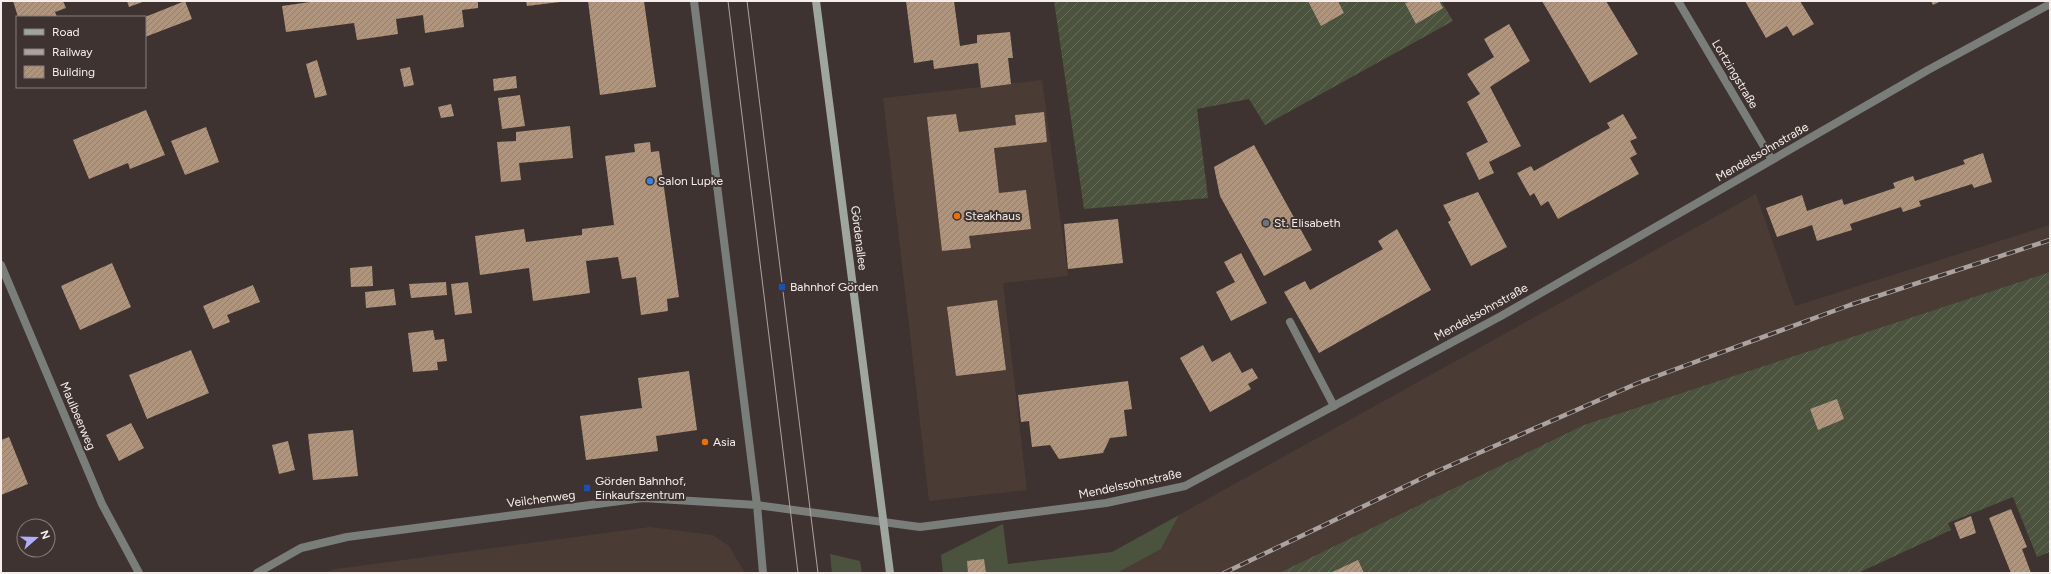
<svg xmlns="http://www.w3.org/2000/svg" width="2051" height="574" font-family="Figtree,sans-serif">
  <style>
    .built { fill: #4b3b35 }
    .grass { fill: #4b533e }
    .garden { fill: url(#garden-furrows) }
    .building { fill: url(#building-hatch) }
    .lines { fill: none; stroke-linecap: round; stroke-linejoin: round }
    .lane { stroke: #7a7e7a; stroke-width: 8 }
    .street { stroke: #7a7e7a; stroke-width: 8 }
    .secondary { stroke: #9fa69f; stroke-width: 8 }
    .tram { stroke: #aca3a1; stroke-width: 1 }
    .rail-casing { stroke: #aca3a1; stroke-width: 4.5 }
    .rail { stroke: #3e3330; stroke-width: 3; stroke-dasharray: 9; stroke-linecap: butt }
    .shop-dot { fill: #3f7fe0; stroke: #3e3330; stroke-width: 1.5 }
    .food-dot { fill: #e8710a; stroke: #3e3330; stroke-width: 1.5 }
    .worship-dot { fill: #6b7280; stroke: #3e3330; stroke-width: 1.5 }
    .transit-dot { fill: #1a4fb4; stroke: #3e3330; stroke-width: 1.5 }
    .labels { text-anchor: middle; dominant-baseline: central; stroke-width: 4; stroke-linejoin: round; paint-order: stroke }
    .street-label { font-size: 12px; fill: #f6eeec; stroke: #3e3330 }
    .poi-label { font-size: 12px; fill: #f6eeec; stroke: #3e3330; text-anchor: start }
  </style>
  <defs>
    <pattern id="garden-furrows" width="10" height="10" patternUnits="userSpaceOnUse"><rect width="10" height="10" fill="#4b533e"/><path d="M-1 1l2-2M0 10L10 0M9 11l2-2" fill="none" stroke="#666c5a"/></pattern>
    <pattern id="building-hatch" width="6" height="6" patternUnits="userSpaceOnUse"><rect width="6" height="6" fill="#af957d"/><path d="M-1 1l2-2M0 6l6-6M5 7l2-2" fill="none" stroke="#917e6d"/></pattern>
  </defs>
  <rect width="100%" height="100%" fill="#3e3330"/>
  <path class="built" d="M 1042,80 L 1068,276 L 1003,283 L 1027,490 L 929,501 L 883,98 Z
    M 1756,194 L 1795,306 L 2050,225 L 2050,272 L 1584,425 L 1279,573 L 1117,573 L 1161,549 L 1179,515 Z
    M 650,527 L 713,535 L 729,546 L 745,573 L 323,573 L 336,569 Z"/>
  <path class="grass" d="M 1179,515 L 1161,549 L 1117,573 L 943,573 L 941,555 L 1003,524 L 1008,564 L 1112,552 Z
    M 830,554 L 860,561 L 862,573 L 832,573 Z"/>
  <path class="garden" d="M 1054,1 L 1441,1 L 1453,21 L 1265,125 L 1249,99 L 1197,109 L 1208,198 L 1084,209 Z
    M 2050,272 L 2050,552 L 2037,557 L 2013,497 L 1948,523 L 1951,530 L 1858,573 L 1279,573 L 1584,425 Z"/>
  <path class="building" d="M 13,1 L 63,1 L 66,8 L 55,12 L 57,17 L 18,17 Z
    M 127,1 L 145,1 L 129,7 Z
    M 185,1 L 192,19 L 145,37 L 145,17 Z
    M 317,1 L 478,1 L 478,8 L 462,10 L 464,27 L 425,33 L 423,15 L 396,19 L 398,34 L 357,40 L 354,23 L 286,32 L 282,6 Z
    M 526,1 L 560,1 L 560,2 L 527,6 Z
    M 588,1 L 644,1 L 656,87 L 600,95 Z
    M 906,1 L 954,1 L 960,46 L 977,43 L 977,35 L 1010,32 L 1013,58 L 1008,58 L 1011,84 L 981,88 L 978,63 L 934,69 L 933,60 L 914,63 Z
    M 1308,1 L 1338,1 L 1344,13 L 1321,26 Z
    M 1410,1 L 1439,1 L 1443,8 L 1416,24 L 1405,3 Z
    M 1542,1 L 1606,1 L 1638,54 L 1590,83 Z
    M 1745,1 L 1800,1 L 1814,24 L 1793,36 L 1787,26 L 1766,38 Z
    M 1931,1 L 1941,1 L 1933,5 Z
    M 1509,24 L 1530,61 L 1490,87 L 1521,146 L 1489,162 L 1494,173 L 1479,180 L 1466,153 L 1488,142 L 1467,102 L 1480,94 L 1467,74 L 1494,57 L 1484,39 Z
    M 317,60 L 327,95 L 315,98 L 306,64 Z
    M 410,67 L 414,85 L 404,87 L 400,69 Z
    M 516,76 L 517,88 L 494,91 L 493,79 Z
    M 520,95 L 525,126 L 502,129 L 498,98 Z
    M 451,104 L 454,116 L 441,118 L 438,107 Z
    M 146,110 L 165,155 L 130,169 L 128,163 L 89,179 L 73,140 Z
    M 1044,112 L 1047,142 L 994,148 L 999,193 L 1026,190 L 1031,229 L 969,236 L 971,248 L 942,251 L 927,117 L 956,114 L 959,132 L 1016,125 L 1015,115 Z
    M 1623,114 L 1637,138 L 1630,141 L 1637,154 L 1630,158 L 1639,174 L 1558,219 L 1548,201 L 1541,206 L 1534,193 L 1530,196 L 1517,173 L 1531,166 L 1534,171 L 1610,128 L 1607,123 Z
    M 570,126 L 573,158 L 519,163 L 521,180 L 501,182 L 497,142 L 516,141 L 516,132 Z
    M 206,127 L 219,162 L 185,175 L 171,141 Z
    M 650,142 L 651,152 L 659,151 L 679,297 L 667,299 L 668,311 L 641,315 L 636,277 L 622,279 L 618,257 L 586,261 L 590,293 L 533,301 L 529,268 L 480,275 L 475,236 L 524,229 L 526,242 L 582,235 L 582,229 L 614,225 L 605,156 L 635,152 L 634,144 Z
    M 1254,145 L 1312,250 L 1264,276 L 1220,196 L 1214,167 Z
    M 1983,153 L 1992,182 L 1974,188 L 1972,184 L 1919,201 L 1921,206 L 1903,212 L 1901,207 L 1850,224 L 1852,230 L 1817,241 L 1812,225 L 1777,237 L 1766,208 L 1802,195 L 1807,211 L 1842,199 L 1844,205 L 1895,188 L 1893,183 L 1913,176 L 1915,181 L 1965,164 L 1963,160 Z
    M 1478,192 L 1507,247 L 1471,266 L 1448,222 L 1451,220 L 1443,205 Z
    M 1118,219 L 1123,263 L 1068,269 L 1064,224 Z
    M 1397,229 L 1431,290 L 1319,353 L 1284,292 L 1305,281 L 1310,290 L 1383,249 L 1378,241 Z
    M 1241,253 L 1267,303 L 1231,321 L 1216,292 L 1235,282 L 1224,262 Z
    M 112,263 L 131,307 L 80,330 L 61,286 Z
    M 372,266 L 373,286 L 351,287 L 350,268 Z
    M 446,282 L 447,295 L 411,298 L 409,284 Z
    M 468,282 L 472,313 L 455,315 L 451,284 Z
    M 253,285 L 260,302 L 227,315 L 230,322 L 213,329 L 203,306 Z
    M 394,289 L 396,305 L 366,308 L 365,292 Z
    M 997,300 L 1006,370 L 956,376 L 947,307 Z
    M 433,330 L 435,340 L 444,339 L 447,361 L 437,362 L 438,370 L 413,372 L 408,333 Z
    M 1203,345 L 1212,362 L 1230,352 L 1242,373 L 1252,368 L 1258,378 L 1248,384 L 1251,389 L 1210,412 L 1180,358 Z
    M 191,350 L 209,393 L 147,419 L 129,375 Z
    M 689,371 L 697,430 L 656,436 L 658,451 L 586,460 L 580,416 L 642,408 L 638,378 Z
    M 1128,381 L 1132,409 L 1124,410 L 1127,436 L 1110,438 L 1103,453 L 1059,459 L 1050,445 L 1032,447 L 1029,421 L 1021,422 L 1018,395 Z
    M 1837,399 L 1844,419 L 1818,430 L 1810,409 Z
    M 131,423 L 144,448 L 119,461 L 106,435 Z
    M 353,430 L 358,476 L 313,480 L 308,434 Z
    M 9,437 L 28,484 L 1,495 L 1,440 Z
    M 288,441 L 295,470 L 279,474 L 272,445 Z
    M 2011,509 L 2027,547 L 2022,549 L 2031,573 L 2011,573 L 1989,518 Z
    M 1971,516 L 1976,533 L 1960,539 L 1954,523 Z
    M 984,559 L 986,573 L 968,573 L 967,561 Z
    M 1358,560 L 1364,573 L 1330,573 L 1341,568 Z"/>
  <g class="lines">
    <path class="lane" d="M 1290,322 L 1334,406"/>
    <path class="street" d="M 694,1 L 757,505 L 763,573
      M 1678,1 L 1772,160
      M 1,265 L 102,504 L 139,573
      M 257,573 L 301,548 L 347,537 L 643,498 L 757,505 L 920,527 L 1106,503 L 1185,486 L 1501,316 L 1928,70 L 2050,4"/>
    <path class="secondary" d="M 816,1 L 890,573"/>
    <path class="tram" d="M 728,1 L 798,573
      M 747,1 L 818,573"/>
    <defs>
      <path id="rail" d="M 1224,573 L 1433,473 L 1638,383 L 1850,305 L 2050,240"/>
    </defs>
    <use href="#rail" class="rail-casing"/>
    <use href="#rail" class="rail"/>
  </g>
  <circle class="shop-dot" cx="650" cy="181" r="4"/>
  <g class="food-dot">
    <circle cx="957" cy="216" r="4"/>
    <circle cx="705" cy="442" r="4"/>
  </g>
  <circle class="worship-dot" cx="1266" cy="223" r="4"/>
  <g class="transit-dot">
    <rect x="778" y="283" width="8" height="8" rx="2"/>
    <rect x="583" y="484" width="8" height="8" rx="2"/>
  </g>
  <g class="labels">
    <g class="street-label">
      <text transform="translate(1735 74) rotate(59)">Lortzingstraße</text>
      <text transform="translate(1762 152) rotate(-30)">Mendelssohnstraße</text>
      <text transform="translate(859 238) rotate(83)">Gördenallee</text>
      <text transform="translate(1481 312) rotate(-29)">Mendelssohnstraße</text>
      <text transform="translate(78 416) rotate(67)">Maulbeerweg</text>
      <text transform="translate(1130 484) rotate(-12)">Mendelssohnstraße</text>
      <text transform="translate(541 499) rotate(-7)">Veilchenweg</text>
    </g>
    <g class="poi-label">
      <text x="658" y="181">Salon Lupke</text>
      <text x="965" y="216">Steakhaus</text>
      <text x="1274" y="223">St. Elisabeth</text>
      <text x="790" y="287">Bahnhof Görden</text>
      <text x="713" y="442">Asia</text>
      <text x="595" y="481">Görden Bahnhof,<tspan x="595" dy="14">Einkaufszentrum</tspan></text>
    </g>
  </g>
  <rect width="2051" height="574" fill="none" stroke="#f6eeec" stroke-width="4"/>
  <rect x="16" y="16" width="130" height="72" fill="#3e3330" stroke="#887e7b"/>
  <rect x="24" y="29" width="20" height="6" fill="#9fa69f" stroke="#887e7b"/>
  <text x="52" y="36" font-size="12" fill="#f6eeec">Road</text>
  <rect x="24" y="49" width="20" height="6" fill="#aca3a1" stroke="#887e7b"/>
  <text x="52" y="56" font-size="12" fill="#f6eeec">Railway</text>
  <rect x="24" y="66" width="20" height="12" fill="url(#building-hatch)" stroke="#887e7b"/>
  <text x="52" y="76" font-size="12" fill="#f6eeec">Building</text>
  <g transform="translate(36 538) rotate(70)"><circle r="19" fill="#3e3330" stroke="#887e7b"/>
  <path d="M0-3L7 15L0 10L-7 15Z" fill="#afaefa"/>
  <text y="-6" font-size="11" font-weight="bold" text-anchor="middle" fill="#f6eeec">N</text>
  </g>
</svg>
